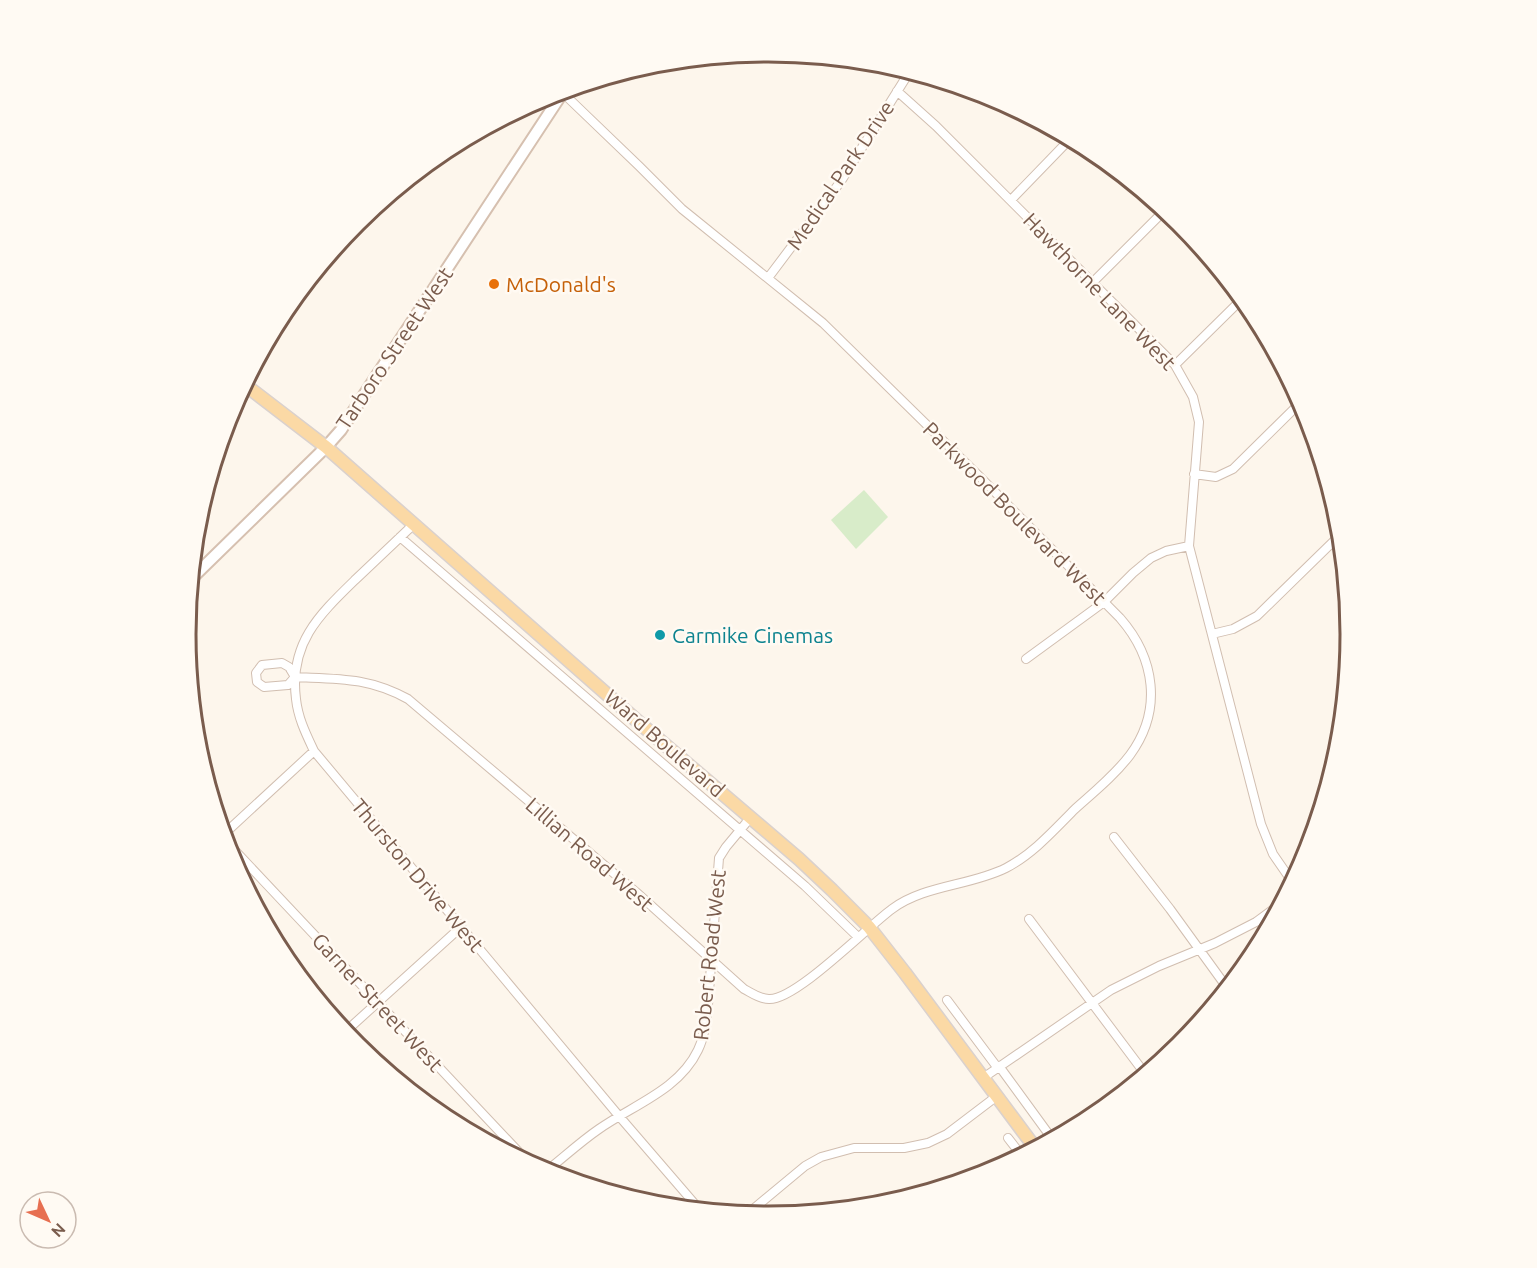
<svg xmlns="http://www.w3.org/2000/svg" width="1537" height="1268" font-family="Ubuntu,sans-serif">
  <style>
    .green { fill: #d8ecc9 }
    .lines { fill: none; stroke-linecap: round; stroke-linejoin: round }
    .minor-casing { stroke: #d1beb0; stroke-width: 10 }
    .secondary-casing { stroke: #d6c0b0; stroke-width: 14 }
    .primary-casing { stroke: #dad1cd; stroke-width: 15 }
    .minor { stroke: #fff; stroke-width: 8 }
    .secondary { stroke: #fff; stroke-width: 10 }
    .primary { stroke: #fbd9a5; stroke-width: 12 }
    .food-dot { fill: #e8710a; stroke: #fffaf3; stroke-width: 2 }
    .culture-dot { fill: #0f9aa8; stroke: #fffaf3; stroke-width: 2 }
    .labels { text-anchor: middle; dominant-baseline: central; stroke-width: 5; stroke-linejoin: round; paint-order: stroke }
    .street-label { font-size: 21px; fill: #7a5c4d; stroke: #fffaf3 }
    .food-label { font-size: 21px; fill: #c56008; stroke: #fffaf3; text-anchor: start }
    .culture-label { font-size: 21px; fill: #0d838f; stroke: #fffaf3; text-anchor: start }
    .rim { fill: none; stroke: #7a5c4d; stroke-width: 3 }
  </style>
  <rect width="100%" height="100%" fill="#fdf6ec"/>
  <path class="green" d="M 864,490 L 888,517 L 856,549 L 831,520 Z"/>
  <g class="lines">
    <defs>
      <path id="minor" d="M 897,91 L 936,126 L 1175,365 L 1193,397 L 1199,422 L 1189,546 L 1261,824 L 1273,854 L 1293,883
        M 1011,200 L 1071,138
        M 768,278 L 841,181 L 910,71
        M 1093,282 L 1166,209
        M 1175,365 L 1243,298
        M 1194,474 L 1216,477 L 1233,469 L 1302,401
        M 413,525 C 394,543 375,561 356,579 C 319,615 289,643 296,699 C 298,718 306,734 314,751 L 619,1116 L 700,1210
        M 400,537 L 805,886 L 858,937
        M 1212,634 L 1233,629 L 1257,616 L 1342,533
        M 1026,659 L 1104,602 L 1133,573 L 1151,558 L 1166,551 L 1189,546
        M 282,663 L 289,667 L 295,677 L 288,685 L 264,687 L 257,682 L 256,673 L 262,665 Z
        M 295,677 C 338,679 368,677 408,699 L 636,892 L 744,989 C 752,993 759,999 769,999 C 796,1000 866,928 892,909 C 924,885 970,886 1006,868 C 1033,854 1054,830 1075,809 C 1094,792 1115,775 1130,755 C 1163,710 1155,658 1120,618 L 979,476 L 823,323 L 682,209 L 639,166 L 563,93
        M 223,835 L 314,751
        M 1114,837 L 1170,909 L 1228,989
        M 225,840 L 530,1164
        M 1029,919 L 1146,1075
        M 947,1000 L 997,1067
        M 345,1032 L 461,927
        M 999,1066 L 1053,1140
        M 983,1078 L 1111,990 L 1159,966 L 1215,943 L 1256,922 L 1282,903
        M 1008,1138 L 1022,1156
        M 545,1172 C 563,1158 580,1142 599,1129 C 633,1105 679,1090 698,1050 C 705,1036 706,1020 708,1005 L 719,858 L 726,847 L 751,817
        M 746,1215 L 805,1166 L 821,1157 L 854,1148 L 904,1148 L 928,1143 L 947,1134 L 997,1096"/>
      <path id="secondary" d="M 191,579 L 326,447 L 341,430 L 565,89"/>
      <path id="primary" d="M 244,384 L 326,447 L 643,726 L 799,859 L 832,890 L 869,927 L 905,973 L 1036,1149"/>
    </defs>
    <use href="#minor" class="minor-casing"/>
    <use href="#secondary" class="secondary-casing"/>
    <use href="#primary" class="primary-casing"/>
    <use href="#minor" class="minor"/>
    <use href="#secondary" class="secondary"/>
    <use href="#primary" class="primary"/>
  </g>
  <circle class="food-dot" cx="494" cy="284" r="6"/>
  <circle class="culture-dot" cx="660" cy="635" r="6"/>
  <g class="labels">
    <g class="street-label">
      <text transform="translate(840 175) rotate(-56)">Medical Park Drive</text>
      <text transform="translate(1100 291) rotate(46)">Hawthorne Lane West</text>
      <text transform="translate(394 348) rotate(-56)">Tarboro Street West</text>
      <text transform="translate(1015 513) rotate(45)">Parkwood Boulevard West</text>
      <text transform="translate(665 743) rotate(41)">Ward Boulevard</text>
      <text transform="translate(590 854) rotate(41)">Lillian Road West</text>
      <text transform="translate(418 875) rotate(50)">Thurston Drive West</text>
      <text transform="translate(709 955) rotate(-84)">Robert Road West</text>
      <text transform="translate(378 1002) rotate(47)">Garner Street West</text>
    </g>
    <g class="food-label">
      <text x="506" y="284">McDonald's</text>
    </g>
    <g class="culture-label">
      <text x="672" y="635">Carmike Cinemas</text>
    </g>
  </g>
  <path d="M0 0H1537V1268H0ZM196 634a572 572 0 1 1 1144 0a572 572 0 1 1-1144 0Z" fill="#fffaf3" fill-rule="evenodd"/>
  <path class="rim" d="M196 634a572 572 0 1 1 1144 0a572 572 0 1 1-1144 0Z"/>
  <g transform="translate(48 1220) rotate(134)"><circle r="28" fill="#fffaf3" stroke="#cabbb1" stroke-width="1.5"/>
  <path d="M0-4.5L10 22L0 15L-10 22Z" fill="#e76f51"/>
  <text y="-9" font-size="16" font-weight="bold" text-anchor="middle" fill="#7a5c4d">N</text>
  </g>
</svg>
